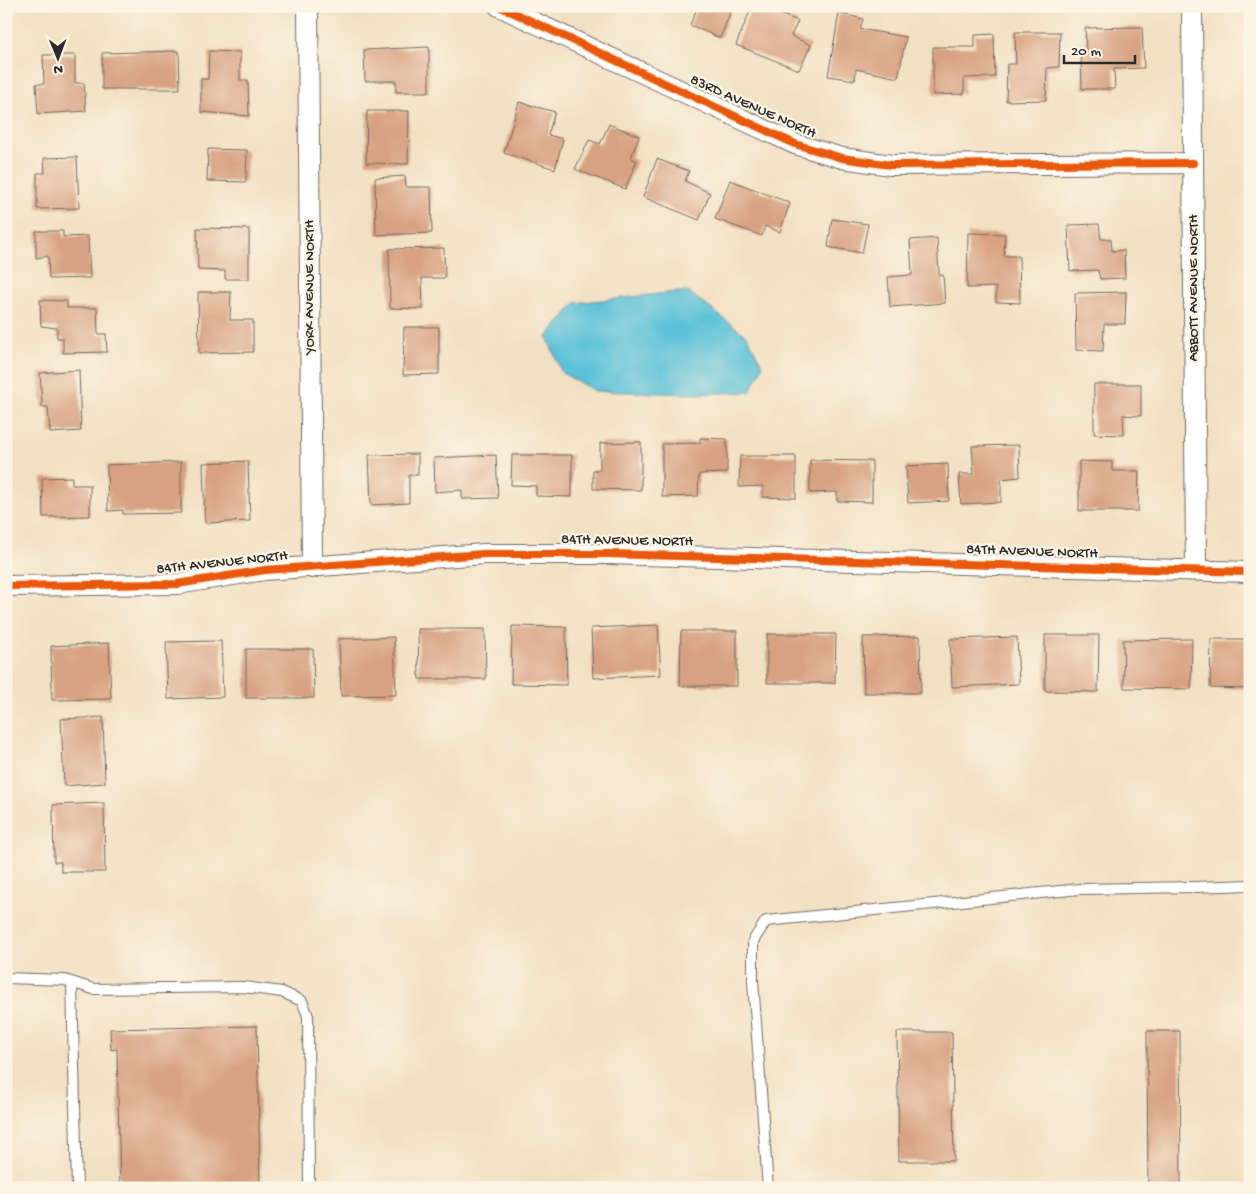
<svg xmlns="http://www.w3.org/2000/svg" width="1256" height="1194" font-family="'Gochi Hand',sans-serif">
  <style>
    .water { fill: #5bc1d8; stroke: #437682 }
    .building { fill: #d8a282 }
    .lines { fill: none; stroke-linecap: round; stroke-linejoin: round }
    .service-casing { stroke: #716a60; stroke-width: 12 }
    .minor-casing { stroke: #716a60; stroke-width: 22 }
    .service { stroke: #fff; stroke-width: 10 }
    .minor { stroke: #fff; stroke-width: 20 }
    .cycleway-casing { stroke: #fcf5e5; stroke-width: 11 }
    .cycleway { stroke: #e8590c; stroke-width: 8 }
    .labels { text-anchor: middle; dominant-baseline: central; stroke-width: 4.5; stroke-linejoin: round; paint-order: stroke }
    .street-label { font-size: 15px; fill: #2b2b2b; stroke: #fcf5e5 }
  </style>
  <rect width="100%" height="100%" fill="#fcf5e5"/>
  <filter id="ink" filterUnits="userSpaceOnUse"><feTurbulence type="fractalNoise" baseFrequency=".02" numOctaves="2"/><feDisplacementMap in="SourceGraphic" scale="10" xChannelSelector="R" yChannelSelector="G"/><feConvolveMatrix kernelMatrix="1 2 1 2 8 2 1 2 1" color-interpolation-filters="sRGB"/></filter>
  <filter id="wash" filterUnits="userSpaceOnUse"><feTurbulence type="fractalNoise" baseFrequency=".0096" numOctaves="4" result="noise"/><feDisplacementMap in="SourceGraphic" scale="20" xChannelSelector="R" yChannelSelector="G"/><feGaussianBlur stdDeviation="1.12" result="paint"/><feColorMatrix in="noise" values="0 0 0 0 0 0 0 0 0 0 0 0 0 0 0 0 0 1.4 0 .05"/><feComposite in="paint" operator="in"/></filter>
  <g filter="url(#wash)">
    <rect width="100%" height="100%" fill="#f2e0c2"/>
    <path class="water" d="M 687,291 L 747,336 L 763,366 L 750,392 L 692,394 L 595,391 L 562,373 L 547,337 L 575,303 Z"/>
    <g id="blocks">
      <path class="building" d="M 698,6 L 733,6 L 720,38 L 690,25 Z
        M 752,6 L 761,6 L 798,21 L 791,36 L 811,45 L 799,70 L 736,45 Z
        M 839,13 L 863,19 L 860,29 L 906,37 L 898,78 L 856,69 L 855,80 L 828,76 Z
        M 1142,27 L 1144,68 L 1114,69 L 1115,89 L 1082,89 L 1081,51 L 1086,51 L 1085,28 Z
        M 1015,32 L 1060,32 L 1059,67 L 1047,68 L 1046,100 L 1006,101 L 1007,64 L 1016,64 Z
        M 994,34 L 995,77 L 964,78 L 964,94 L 933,95 L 933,47 L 975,47 L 975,35 Z
        M 429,47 L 429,92 L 396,92 L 396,81 L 365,81 L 364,50 Z
        M 179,51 L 180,89 L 102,89 L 102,53 Z
        M 209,51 L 240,52 L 240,80 L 248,80 L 249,116 L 201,112 L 201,79 L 208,79 Z
        M 43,55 L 75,55 L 75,83 L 84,83 L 86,111 L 38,114 L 36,84 L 44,84 Z
        M 519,102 L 555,112 L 548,135 L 563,139 L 555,169 L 504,153 Z
        M 367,111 L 409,111 L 408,164 L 366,163 Z
        M 609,124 L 639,136 L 631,158 L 637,161 L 625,189 L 575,169 L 589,140 L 600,144 Z
        M 208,149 L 247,150 L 246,182 L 207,181 Z
        M 77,157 L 79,208 L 37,209 L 37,173 L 45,173 L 44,158 Z
        M 657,159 L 689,171 L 685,181 L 710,193 L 699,220 L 643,197 Z
        M 405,176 L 406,187 L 431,187 L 432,233 L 376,235 L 375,178 Z
        M 730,180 L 790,203 L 780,232 L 765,226 L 762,236 L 715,219 Z
        M 832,219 L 868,224 L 862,253 L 828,247 Z
        M 1099,224 L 1101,239 L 1111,239 L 1112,251 L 1124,250 L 1125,278 L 1100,279 L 1098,270 L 1070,271 L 1068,225 Z
        M 197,228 L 249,229 L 249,279 L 225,279 L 225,271 L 198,270 Z
        M 36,231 L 63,231 L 63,237 L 88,236 L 90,278 L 49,279 L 48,256 L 36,258 Z
        M 968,233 L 1005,234 L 1004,256 L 1019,256 L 1020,303 L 996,302 L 996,287 L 967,288 Z
        M 937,238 L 939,275 L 943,275 L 945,303 L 890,307 L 888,277 L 912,275 L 910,240 Z
        M 444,248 L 445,278 L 422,278 L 423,309 L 390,308 L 389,249 Z
        M 198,292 L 231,292 L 230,320 L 253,320 L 253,352 L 199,353 Z
        M 1126,292 L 1125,324 L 1104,324 L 1103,351 L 1076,350 L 1075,293 Z
        M 40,300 L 67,301 L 67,308 L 97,308 L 98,334 L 106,334 L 107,352 L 63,353 L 63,338 L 57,338 L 57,328 L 41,326 Z
        M 404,327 L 439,327 L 439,374 L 403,375 Z
        M 79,370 L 81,431 L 50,433 L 48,407 L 42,407 L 40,373 Z
        M 1094,384 L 1141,384 L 1141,416 L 1123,415 L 1124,435 L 1094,434 Z
        M 700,438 L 727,439 L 727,473 L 699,474 L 698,496 L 662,497 L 662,444 L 700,443 Z
        M 641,442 L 641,490 L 593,489 L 593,470 L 600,470 L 600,443 Z
        M 1019,445 L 1020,477 L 1001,479 L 1001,502 L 961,504 L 959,474 L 974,474 L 972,446 Z
        M 418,454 L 418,475 L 409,475 L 409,503 L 371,505 L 369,455 Z
        M 496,455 L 498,498 L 462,499 L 462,490 L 435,492 L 434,458 Z
        M 512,455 L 572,455 L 572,497 L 536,496 L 536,486 L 511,485 Z
        M 740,456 L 796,456 L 796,498 L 763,497 L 763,486 L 739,487 Z
        M 810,460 L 872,461 L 872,502 L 837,501 L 837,492 L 810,493 Z
        M 248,461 L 250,521 L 205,523 L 203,463 Z
        M 1079,461 L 1112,462 L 1112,471 L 1139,471 L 1138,511 L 1079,511 Z
        M 181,462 L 181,513 L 123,514 L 123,510 L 108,511 L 107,465 Z
        M 948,464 L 949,501 L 908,503 L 906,466 Z
        M 72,477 L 72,485 L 90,485 L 90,516 L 43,517 L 42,478 Z
        M 658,625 L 661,675 L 593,678 L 591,628 Z
        M 512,626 L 566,627 L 567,685 L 511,684 Z
        M 418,629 L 485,629 L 486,679 L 419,679 Z
        M 681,631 L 737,631 L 737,686 L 680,686 Z
        M 767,634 L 836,634 L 835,683 L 767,683 Z
        M 1045,635 L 1099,635 L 1098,692 L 1045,691 Z
        M 920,636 L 921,693 L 864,693 L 863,637 Z
        M 394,637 L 396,695 L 341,696 L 339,639 Z
        M 1017,637 L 1019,684 L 952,687 L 950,639 Z
        M 1192,639 L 1191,689 L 1124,688 L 1123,640 Z
        M 1211,639 L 1250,639 L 1250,689 L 1210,688 Z
        M 221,641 L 223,697 L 168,699 L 166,642 Z
        M 109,643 L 111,699 L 52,700 L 51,646 Z
        M 246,649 L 313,649 L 314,698 L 246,698 Z
        M 103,717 L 105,783 L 64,786 L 61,719 Z
        M 104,803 L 105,872 L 61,872 L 61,862 L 54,862 L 53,805 Z
        M 257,1026 L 260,1188 L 120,1188 L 117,1049 L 111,1050 L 110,1029 Z
        M 1147,1031 L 1180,1031 L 1181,1188 L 1148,1188 Z
        M 897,1032 L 952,1032 L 954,1161 L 899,1161 Z"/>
    </g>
  </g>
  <g filter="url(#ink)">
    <use href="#blocks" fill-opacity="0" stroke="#716a60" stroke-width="1"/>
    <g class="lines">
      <defs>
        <path id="service" d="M 6,978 L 65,980 L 93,989 L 244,987 L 282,992 L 302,1001 L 308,1016 L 309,1188
          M 72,983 L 77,1188
          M 768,1188 L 753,981 L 753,941 L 766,921 L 1080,889 L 1195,887 L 1250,885"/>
        <path id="minor" d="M 308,6 L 312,568
          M 499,6 L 795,144 L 842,158 L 891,165 L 1193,163
          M 1192,6 L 1196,570
          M 6,586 L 177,584 L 265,570 L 484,554 L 607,554 L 1250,572"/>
      </defs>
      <use href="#service" class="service-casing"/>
      <use href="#minor" class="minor-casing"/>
      <use href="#service" class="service"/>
      <use href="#minor" class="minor"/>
      <defs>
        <path id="cycleway" d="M 499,6 L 795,144 L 842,158 L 891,165 L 1193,163
          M 6,586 L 177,584 L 265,570 L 484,554 L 607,554 L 1250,572"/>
      </defs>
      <use href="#cycleway" class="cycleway-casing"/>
      <use href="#cycleway" class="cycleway"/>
    </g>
  </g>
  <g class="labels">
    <g class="street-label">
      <text transform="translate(753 107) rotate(24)">83RD AVENUE NORTH</text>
      <text transform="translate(310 287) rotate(-90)">YORK AVENUE NORTH</text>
      <text transform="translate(1194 288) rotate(-90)">ABBOTT AVENUE NORTH</text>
      <text transform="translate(627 541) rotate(1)">84TH AVENUE NORTH</text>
      <text transform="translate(1032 552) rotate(2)">84TH AVENUE NORTH</text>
      <text transform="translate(222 563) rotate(-6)">84TH AVENUE NORTH</text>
    </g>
  </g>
  <rect width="1256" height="1194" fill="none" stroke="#fcf5e5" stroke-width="25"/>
  <g transform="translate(58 58) rotate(179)" stroke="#fcf5e5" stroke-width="4" paint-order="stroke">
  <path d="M0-4L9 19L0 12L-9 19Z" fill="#2b2b2b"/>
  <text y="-8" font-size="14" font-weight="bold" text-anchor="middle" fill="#2b2b2b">N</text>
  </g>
  <path d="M1064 55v8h71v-8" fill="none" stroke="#2b2b2b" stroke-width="2.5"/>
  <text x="1071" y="55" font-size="15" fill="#2b2b2b" stroke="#fcf5e5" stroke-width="4" paint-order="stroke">20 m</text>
</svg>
